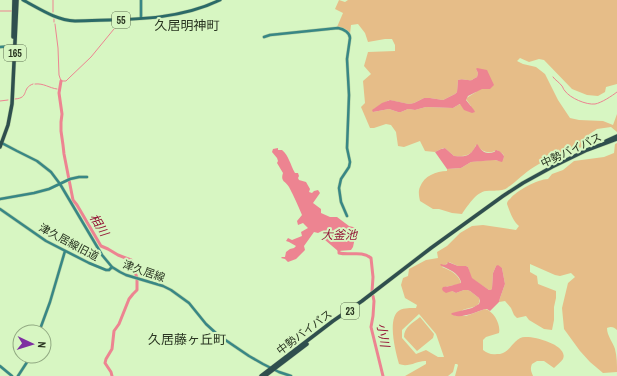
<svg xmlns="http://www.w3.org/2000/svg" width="617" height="376" font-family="'Archivo Narrow','Noto Sans JP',sans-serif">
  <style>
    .green { fill: #e6bd88; fill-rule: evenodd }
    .water { fill: #ed8491 }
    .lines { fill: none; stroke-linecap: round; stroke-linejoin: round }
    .stream { stroke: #ed8491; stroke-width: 1 }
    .river { stroke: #ed8491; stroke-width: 3 }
    .secondary-casing { stroke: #b8d3a5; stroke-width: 3.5 }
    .primary-casing { stroke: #b8d3a5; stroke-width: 4 }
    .highway-casing { stroke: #b8d3a5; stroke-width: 4.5 }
    .secondary { stroke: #388785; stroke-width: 2.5 }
    .primary { stroke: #2b6a68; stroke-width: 3 }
    .highway { stroke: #2f4f4e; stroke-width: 3.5 }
    .labels { text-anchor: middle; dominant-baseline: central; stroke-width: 4; stroke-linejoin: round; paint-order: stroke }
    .shield { fill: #d7f6c2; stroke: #5d6f51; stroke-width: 1 }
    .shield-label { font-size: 10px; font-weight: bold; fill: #293521 }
    .street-label { font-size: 11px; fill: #293521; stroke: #d7f6c2 }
    .water-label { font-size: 12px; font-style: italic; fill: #941637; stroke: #d7f6c2 }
    .quarter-label { font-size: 13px; fill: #293521; stroke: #d7f6c2 }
  </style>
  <rect width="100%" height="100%" fill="#d7f6c2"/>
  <path class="green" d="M 339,0 L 345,2 L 348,0 L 617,0 L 617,84 L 606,87 L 605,92 L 598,96 L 587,95 L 572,89 L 544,60 L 539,59 L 529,62 L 520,58 L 517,61 L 523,64 L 536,67 L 545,74 L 558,100 L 570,118 L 579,120 L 603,121 L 613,125 L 617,114 L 617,132 L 611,127 L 597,129 L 588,135 L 582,147 C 566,153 548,158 534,167 C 524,173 516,182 507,188 C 501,192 492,190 486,191 C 476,192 467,207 462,214 L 452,213 L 439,209 L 433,209 L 420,201 C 419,196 418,191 420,187 C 424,176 436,171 447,171 L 447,169 L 461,168 L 471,162 L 490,160 L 495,160 L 498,161 L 503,160 L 504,156 L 503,154 L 497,150 C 488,155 482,151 476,145 C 471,157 465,156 454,156 L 445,148 L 443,148 L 435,152 L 425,151 L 420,141 L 404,147 L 398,146 L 396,132 L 391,125 L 386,124 L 374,128 L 370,128 L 361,107 L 365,103 L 363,81 L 371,74 L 364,66 L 368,52 L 395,51 L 395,45 L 392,39 L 385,39 L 368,42 L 365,33 L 358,24 L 351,25 L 350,34 L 341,28 L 337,27 L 343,13 L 335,9 ZM 476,69 L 480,69 L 476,92 L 468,97 L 466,99 L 471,106 L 461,104 L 458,105 L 453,108 L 426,107 L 415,110 L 408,109 L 401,112 L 398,112 L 389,109 L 373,112 L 374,109 L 389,100 L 409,104 L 414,103 L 424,98 L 430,98 L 443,100 L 455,94 L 457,92 L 458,80 C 463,78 467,81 472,80 C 473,79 475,78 477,77 L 478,73 Z
    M 617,143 L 617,330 C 614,327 611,326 607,328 C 607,336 613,342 615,349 C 617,357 617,364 617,372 L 603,373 L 590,362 L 580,351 L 564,329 L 562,308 L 568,283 L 575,277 L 571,273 L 560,276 L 555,275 L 530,264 L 530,272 L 537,276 L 538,284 L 556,291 L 556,298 L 554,307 L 554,320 L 552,330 L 544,329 L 529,320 L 526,316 L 517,318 L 514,315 L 511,308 L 505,301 L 499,302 L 500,298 L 505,284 L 502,268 L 496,266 L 493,273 L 492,288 L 491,290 L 489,290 L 471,278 L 468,267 L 466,266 L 458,266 L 449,262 C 447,264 444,265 442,267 C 450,270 460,275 461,284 L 450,286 L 446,286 L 452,291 L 456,293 L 464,290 L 467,290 L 470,291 L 479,298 C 482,308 469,307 463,310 C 460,312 457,314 454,316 L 466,316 L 485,309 C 494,311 501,325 499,333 L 486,337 L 483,340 L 483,350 C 487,353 491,355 497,354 C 499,354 501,354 503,353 C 511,350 515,337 525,337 C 534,336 569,345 563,359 C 561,362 557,365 554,368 L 544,361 L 537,361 L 532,364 C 530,369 531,371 533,376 L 455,376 L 458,365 L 457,364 L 455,364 L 453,372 L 448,376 L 405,376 L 426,364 L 426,361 C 418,360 409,368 399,364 C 396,353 386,317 400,310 C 404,308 411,308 416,308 L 417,305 L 405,298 L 401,285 L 403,278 L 408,276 L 409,269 L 426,260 L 438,258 L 437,252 L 447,246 L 460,233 L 472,226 L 483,225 L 516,230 L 519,226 C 513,221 510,212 507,204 C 507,202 508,200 510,199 C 516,191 538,179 548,179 L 552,174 L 563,170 L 574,161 L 604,157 L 614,153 L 615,144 ZM 419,314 L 436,334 L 444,357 L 438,357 L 426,350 L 416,354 L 402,338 L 402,330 Z
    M 420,317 L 434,334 L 433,338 L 417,351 L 404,337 C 404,327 413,323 420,317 Z"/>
  <path class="water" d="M 477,68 L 487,70 L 494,85 L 490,89 L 482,89 L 468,96 L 466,100 L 474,110 L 475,112 L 472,113 L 464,110 L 460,104 L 458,105 L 453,108 L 426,107 L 415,110 L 408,109 L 401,112 L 398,112 L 389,109 L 373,112 L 372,110 L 382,103 L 390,100 L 409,104 L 414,103 L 424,98 L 430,98 L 443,100 L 455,94 L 457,92 L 458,80 C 463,78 467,81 472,80 C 473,79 475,78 477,77 L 478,73 L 476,69 Z
    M 477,144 L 478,145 C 481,151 486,155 494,152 C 495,152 495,150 496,150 C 499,150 503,154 504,156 C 504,158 503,160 502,162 L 495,160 L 471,162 L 461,168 L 447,169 L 435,152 L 441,149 L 445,148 L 454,156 C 468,157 470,156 477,144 Z
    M 278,148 L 278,150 L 282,150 C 289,156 290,164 295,173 L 298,173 L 299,176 L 298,178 L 299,180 L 306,182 L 310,189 L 309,192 L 312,193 L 314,191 L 318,190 L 320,193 L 313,203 L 321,209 L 321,213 L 330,217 L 337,217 L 349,226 L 357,228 L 353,247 L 351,250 L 338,251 L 325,240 L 326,235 L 322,231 L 318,233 L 314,232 L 304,246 L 305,250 L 296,259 L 288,262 L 285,259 L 281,258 L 282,257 L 285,257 L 286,252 L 290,249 L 294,248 L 296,246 L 289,242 L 286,241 L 288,238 L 292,240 L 302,236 L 301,232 L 308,228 L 303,223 L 298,225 L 297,221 L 302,215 C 298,206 294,196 289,187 C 286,181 280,182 283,173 L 277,163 L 278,161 L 277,158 L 272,152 L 273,149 Z
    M 448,262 L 458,266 L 466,266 L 468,267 L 472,278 L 489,290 L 491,290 L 492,288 L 493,273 L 496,266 L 498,265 L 502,268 L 505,284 L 500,298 L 499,302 L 490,311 L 487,309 L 485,309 C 476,312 459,320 451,314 L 452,313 L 472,308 L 479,304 L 480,301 L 479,298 L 470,291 L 467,290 L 464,290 L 456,293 L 452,291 L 446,293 L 443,291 L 442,289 L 443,287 L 450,286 L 461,283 C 461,278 455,272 450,270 C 447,268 443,267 440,265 L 441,264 L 444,265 L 447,264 Z"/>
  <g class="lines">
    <path class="stream" d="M 53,0 L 53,12
      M 0,11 L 12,11
      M 54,19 L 54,22
      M 55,24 L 58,48 L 59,75 L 61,81 L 66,81 L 69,78 L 91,57 L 114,29
      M 116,28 L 121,22
      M 553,77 C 555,80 559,82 562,86 C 563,87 563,89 565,91 C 570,98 586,105 595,104 C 601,103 612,96 617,92
      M 35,84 C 44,83 49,88 57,89
      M 15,99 C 30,98 21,88 33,84
      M 0,101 L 8,100"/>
    <path class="river" d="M 61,81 L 59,93 L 62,114 L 61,122 L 61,131 L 63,145 L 64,154 L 73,200 L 77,205 L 101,246 L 108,249 L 118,255 L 131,260 L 137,278 L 137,290 L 133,294 L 129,299 L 119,324 L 114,331 L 112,349 L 106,359 L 105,363 L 111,372 L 112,376
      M 339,248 L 339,253 C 350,256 361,250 371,258 L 373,277 L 372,292
      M 373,296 L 374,301 L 373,316 L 371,327 L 383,376"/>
    <defs>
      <path id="secondary" d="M 141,0 L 141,18
        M 264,37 L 270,35 L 338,28 C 344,29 350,33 350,38 L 347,59 L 349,95 L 347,148 L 350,162 L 349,167 L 341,179 L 339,188 L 341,202 L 347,216
        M 0,47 L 13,46
        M 0,142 L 17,151 L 37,161 L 51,172 L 60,184 L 102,255 L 112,267 L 120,272 L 126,275 L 163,286 L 171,290 L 189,303 L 206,324 L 218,335 L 249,356 L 263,364 L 279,372 L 291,376
        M 0,199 L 34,193 L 49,189 L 70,179 L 79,177 L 87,177
        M 0,209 L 46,241 L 89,263 L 106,270 L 109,270 L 112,267
        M 39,332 L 50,302 L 65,251
        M 0,366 L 12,376
        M 18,376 L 31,356"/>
      <path id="primary" d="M 23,0 C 40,9 56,20 75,21 C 123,19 175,22 220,0"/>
      <path id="highway" d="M 13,37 L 14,0
        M 606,141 L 617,136
        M 0,147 L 8,125 L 12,104 L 17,0
        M 261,376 L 333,321 L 362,301 L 431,248 L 503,196 L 523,183 L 552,167 L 587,150 L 617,139
        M 265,376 L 307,344"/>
    </defs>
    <use href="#secondary" class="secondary-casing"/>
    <use href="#primary" class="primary-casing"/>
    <use href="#highway" class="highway-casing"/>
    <use href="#secondary" class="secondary"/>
    <use href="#primary" class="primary"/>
    <use href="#highway" class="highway"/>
  </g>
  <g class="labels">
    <g class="shield">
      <rect x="112" y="12" width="18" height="16" rx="3"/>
      <rect x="4" y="45" width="22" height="16" rx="3"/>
      <rect x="341" y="303" width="18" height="16" rx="3"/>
    </g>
    <g class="shield-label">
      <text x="121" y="20">55</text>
      <text x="15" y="53">165</text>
      <text x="350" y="311">23</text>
    </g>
    <g class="street-label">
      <text transform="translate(571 150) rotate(-25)">中勢バイパス</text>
      <text transform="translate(69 242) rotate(28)">津久居線旧道</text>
      <text transform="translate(144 271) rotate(19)">津久居線</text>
      <text transform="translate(304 332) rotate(-37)">中勢バイパス</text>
    </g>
    <g class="water-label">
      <text transform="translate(99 225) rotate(58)">相川</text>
      <text x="339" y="235">大釜池</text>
      <text transform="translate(383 335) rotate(80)">小川</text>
    </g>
    <g class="quarter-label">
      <text x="187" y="25">久居明神町</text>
      <text x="187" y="339">久居藤ヶ丘町</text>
    </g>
  </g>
  <g transform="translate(32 344) rotate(94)"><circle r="19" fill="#d7f6c2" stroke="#91a982"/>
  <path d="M0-3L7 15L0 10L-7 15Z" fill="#7e30a1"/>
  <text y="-6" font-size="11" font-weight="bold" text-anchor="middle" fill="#293521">N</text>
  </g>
</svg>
